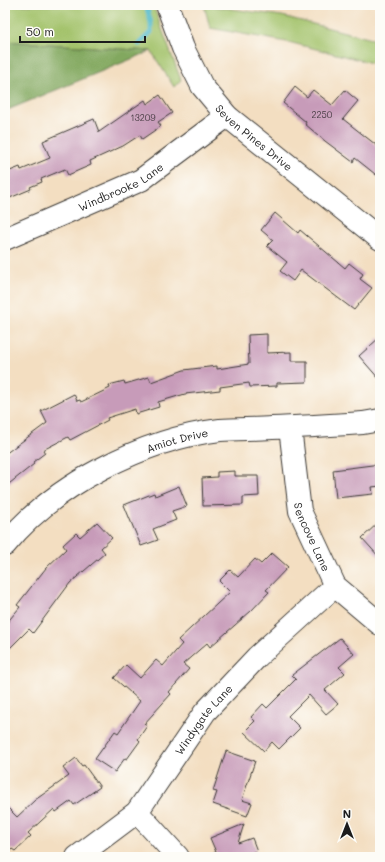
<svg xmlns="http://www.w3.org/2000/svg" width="385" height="862" font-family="Mali,sans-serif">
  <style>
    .green { fill: #a3c26a; stroke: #606f43 }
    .forest { fill: #82a85e; stroke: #4f623d }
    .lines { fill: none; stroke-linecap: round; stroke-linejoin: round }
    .stream { stroke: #4db8c9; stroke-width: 5 }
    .building { fill: #c79bb9 }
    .minor-casing { stroke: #3c3935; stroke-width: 24 }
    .minor { stroke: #fff; stroke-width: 22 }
    .labels { text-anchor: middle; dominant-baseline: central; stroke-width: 4; stroke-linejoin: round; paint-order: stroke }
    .number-label { font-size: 9px; fill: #473c43 }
    .street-label { font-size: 11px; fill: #1c1c1c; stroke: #fdfcf7 }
  </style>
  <rect width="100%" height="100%" fill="#fdfcf7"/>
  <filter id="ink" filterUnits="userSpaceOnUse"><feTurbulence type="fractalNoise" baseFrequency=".025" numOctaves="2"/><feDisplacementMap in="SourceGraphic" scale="8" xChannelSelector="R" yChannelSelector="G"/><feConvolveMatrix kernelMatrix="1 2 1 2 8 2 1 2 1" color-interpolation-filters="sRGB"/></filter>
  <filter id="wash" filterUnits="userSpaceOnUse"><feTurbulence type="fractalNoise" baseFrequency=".012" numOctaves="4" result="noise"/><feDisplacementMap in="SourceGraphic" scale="16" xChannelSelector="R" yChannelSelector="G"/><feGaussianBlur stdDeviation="0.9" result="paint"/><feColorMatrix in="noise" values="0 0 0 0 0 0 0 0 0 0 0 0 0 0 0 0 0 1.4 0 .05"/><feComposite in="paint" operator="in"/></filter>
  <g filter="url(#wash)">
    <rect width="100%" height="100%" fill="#f3dec1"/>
    <path class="green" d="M 5,5 L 153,5 L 181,80 L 174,87 L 151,51 L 5,41 Z
      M 204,5 L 282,16 L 380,41 L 380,65 L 292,43 L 210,28 Z"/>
    <path class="forest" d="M 5,41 L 151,51 L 5,111 Z"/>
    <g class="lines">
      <path class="stream" d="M 139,44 L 151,32 L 151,23 L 146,5"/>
    </g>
    <g id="blocks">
      <path class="building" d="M 295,87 L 307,97 L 313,90 L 332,105 L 345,90 L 358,101 L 343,119 L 380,148 L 380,178 L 355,158 L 353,162 L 325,141 L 305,124 L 306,122 L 283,103 Z
        M 160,95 L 172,113 L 158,122 L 161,126 L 142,139 L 140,135 L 123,146 L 90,161 L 91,165 L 68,175 L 65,169 L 41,179 L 42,182 L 30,187 L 31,189 L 5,200 L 5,173 L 20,167 L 21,170 L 50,158 L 43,141 L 94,119 L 99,132 L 145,100 L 147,104 Z
        M 275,213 L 298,233 L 300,230 L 345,268 L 349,263 L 363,274 L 360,279 L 372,288 L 354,310 L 301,270 L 293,281 L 280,271 L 287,262 L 267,246 L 273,240 L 261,230 Z
        M 267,334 L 267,353 L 291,352 L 291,361 L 307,361 L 307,382 L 277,383 L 277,386 L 250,387 L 249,383 L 220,387 L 220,390 L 185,394 L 158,402 L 159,407 L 136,414 L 135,409 L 107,418 L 108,420 L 70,440 L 68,437 L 43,450 L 45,453 L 33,462 L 34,464 L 5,487 L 5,454 L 47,423 L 41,411 L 74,394 L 77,401 L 80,400 L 81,402 L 110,388 L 109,385 L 124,381 L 125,384 L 149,377 L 151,382 L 184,370 L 217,366 L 217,369 L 249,364 L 248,335 Z
        M 380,337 L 380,380 L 359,356 Z
        M 380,464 L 380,486 L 372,487 L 373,494 L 336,498 L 333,470 Z
        M 235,471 L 235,476 L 258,476 L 259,496 L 243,497 L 243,505 L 203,506 L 202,478 L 217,477 L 217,472 Z
        M 179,486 L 187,506 L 172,511 L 176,520 L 153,529 L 158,540 L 141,546 L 124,505 L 154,493 L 155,496 Z
        M 380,521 L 380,558 L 362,538 Z
        M 97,522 L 112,538 L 101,548 L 105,553 L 70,583 L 33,633 L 29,629 L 5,653 L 5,625 L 20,607 L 17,605 L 46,568 L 66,549 L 63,545 L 76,533 L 80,537 Z
        M 272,553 L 288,567 L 266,590 L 269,592 L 251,611 L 210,647 L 207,643 L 183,664 L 189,669 L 169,692 L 171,694 L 144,724 L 147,726 L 138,739 L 140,741 L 127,759 L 125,758 L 115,772 L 95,759 L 115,731 L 118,733 L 140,701 L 114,678 L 126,665 L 140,678 L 156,660 L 163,666 L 182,644 L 178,640 L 230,592 L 219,581 L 230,570 L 238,577 L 255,559 L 261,564 Z
        M 340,638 L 354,654 L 339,667 L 345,673 L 325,690 L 338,704 L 326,714 L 309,695 L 288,716 L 300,728 L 279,749 L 272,742 L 264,751 L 244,732 L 255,721 L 251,717 L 263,704 L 267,708 L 296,679 L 292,675 Z
        M 226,751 L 255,761 L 242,800 L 252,803 L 247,816 L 213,804 L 217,792 L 213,791 Z
        M 76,758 L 82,766 L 84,765 L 100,787 L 74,805 L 71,801 L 56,812 L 54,809 L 28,833 L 31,836 L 15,851 L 12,849 L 5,855 L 5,805 L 17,817 L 35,800 L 69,776 L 63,768 Z
        M 244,824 L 238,843 L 252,838 L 257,851 L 250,853 L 252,857 L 206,857 L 216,852 L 210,838 Z"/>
    </g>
  </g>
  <g filter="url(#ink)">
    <use href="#blocks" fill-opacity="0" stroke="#3c3935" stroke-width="1"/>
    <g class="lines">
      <defs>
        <g id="minor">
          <path id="s1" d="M 167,5 L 183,48 L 202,86 L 227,116 L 380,239"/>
          <path id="s2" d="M 5,239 L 141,180 L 227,116"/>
          <path id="s3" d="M 290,428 L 300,511 L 335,586 L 380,624"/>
          <path id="s4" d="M 5,545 C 53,485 144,439 220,430 C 237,429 255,429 272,428 C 303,427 333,425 363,423 L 380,420"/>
          <path d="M 137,812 L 178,857"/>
          <path id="s5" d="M 77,857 L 137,812 L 205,712 L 257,657 L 335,586"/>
        </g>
      </defs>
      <use href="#minor" class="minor-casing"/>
      <use href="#minor" class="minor"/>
    </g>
  </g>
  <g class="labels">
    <g class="number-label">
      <text x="322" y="114">2250</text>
      <text x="143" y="117">13209</text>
    </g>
    <g class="street-label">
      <text stroke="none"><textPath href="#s1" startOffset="162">Seven Pines Drive</textPath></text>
      <text stroke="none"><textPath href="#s2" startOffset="127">Windbrooke Lane</textPath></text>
      <text stroke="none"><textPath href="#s4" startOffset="205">Amiot Drive</textPath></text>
      <text stroke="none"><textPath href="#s3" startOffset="112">Sencove Lane</textPath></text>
      <text stroke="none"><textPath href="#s5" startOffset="189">Windygate Lane</textPath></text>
    </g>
  </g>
  <rect width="385" height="862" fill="none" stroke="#fdfcf7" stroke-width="20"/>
  <g transform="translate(347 824)" stroke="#fdfcf7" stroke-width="3" paint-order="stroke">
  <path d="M0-3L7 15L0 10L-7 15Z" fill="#1c1c1c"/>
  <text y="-6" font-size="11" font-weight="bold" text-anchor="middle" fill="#1c1c1c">N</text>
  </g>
  <path d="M20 36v6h125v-6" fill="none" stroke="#1c1c1c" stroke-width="2"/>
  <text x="26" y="36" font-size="12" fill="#1c1c1c" stroke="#fdfcf7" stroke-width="3" paint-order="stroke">50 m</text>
</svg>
